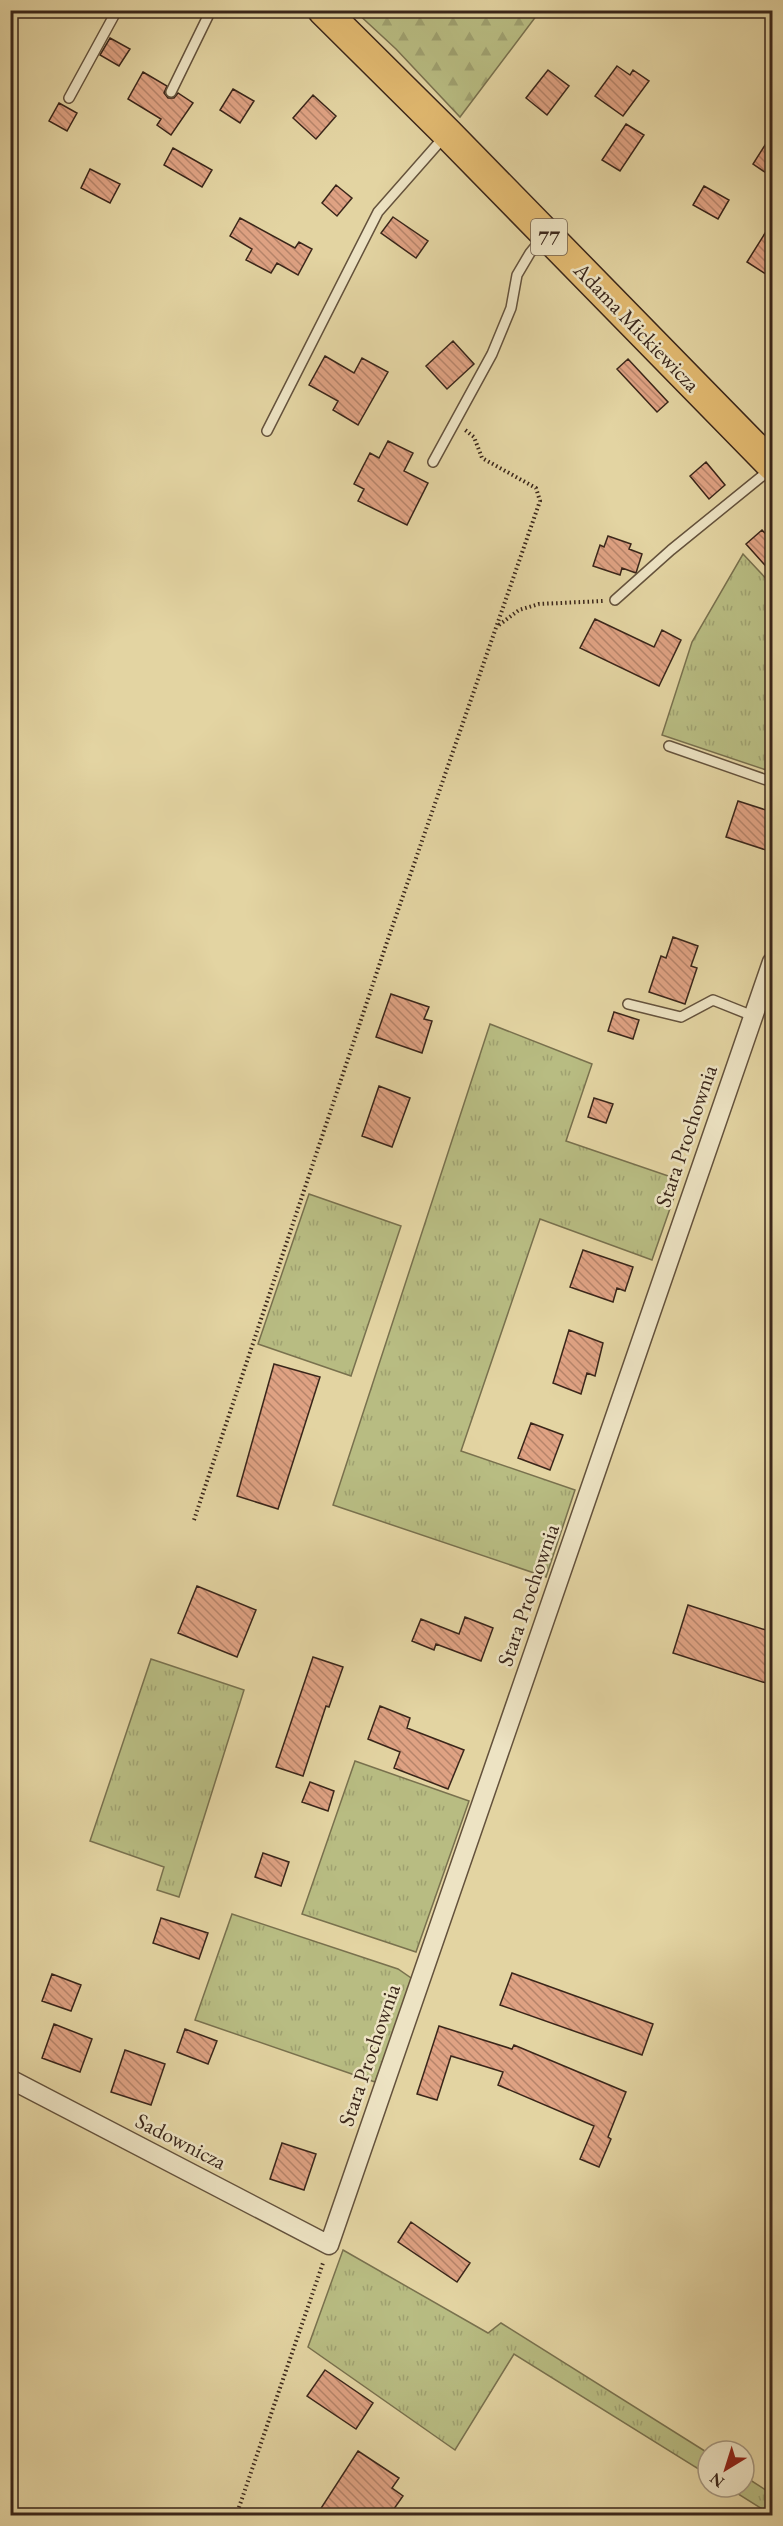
<svg xmlns="http://www.w3.org/2000/svg" width="783" height="2526" font-family="'EB Garamond',serif">
  <style>
    .grass { fill: url(#grass-tufts); stroke: #79714e; stroke-width: 1.5 }
    .forest { fill: url(#forest-firs); stroke: #79714e; stroke-width: 1.5 }
    .building { fill: url(#building-back-hatch); stroke: #3a261a; stroke-width: 1.5 }
    .lines { fill: none; stroke-linecap: round; stroke-linejoin: round }
    .service-casing { stroke: #64523c; stroke-width: 12 }
    .minor-casing { stroke: #64523c; stroke-width: 21 }
    .primary-casing { stroke: #3a261a; stroke-width: 33 }
    .path { stroke: #3a261a; stroke-width: 4; stroke-dasharray: 1.5 3; stroke-linecap: butt }
    .service { stroke: #ede3c3; stroke-width: 9 }
    .minor { stroke: #ede3c3; stroke-width: 18 }
    .primary { stroke: #e2ba71; stroke-width: 30 }
    .labels { text-anchor: middle; dominant-baseline: central; stroke-width: 5; stroke-linejoin: round; paint-order: stroke }
    .shield { fill: #ede3c3; stroke: #705f4d; stroke-width: 1.5 }
    .shield-label { font-size: 21px; font-weight: bold; fill: #3a261a }
    .street-label { font-size: 22px; fill: #3a261a; stroke: #ede3c3 }
  </style>
  <defs>
    <pattern id="grass-tufts" width="24" height="20" patternUnits="userSpaceOnUse" patternTransform="scale(1.5)"><rect width="24" height="20" fill="#b8bc82"/><path d="M3 7l-1-3M5 7V3M7 7l1-3M15 17l-1-3M17 17v-4M19 17l1-3" fill="none" stroke="#9fa170"/></pattern>
    <pattern id="forest-firs" width="22" height="20" patternUnits="userSpaceOnUse" patternTransform="scale(1.5)"><rect width="22" height="20" fill="#b8bc82"/><path d="M5 1l3.5 6h-7zM16 11l3.5 6h-7z" fill="#9fa170"/></pattern>
    <pattern id="building-back-hatch" width="6" height="6" patternUnits="userSpaceOnUse" patternTransform="scale(1.5)"><rect width="6" height="6" fill="#dfa283"/><path d="M-1 5l2 2M0 0l6 6M5-1l2 2" fill="none" stroke="#b6846a"/></pattern>
  </defs>
  <rect width="100%" height="100%" fill="#e3d4a2"/>
  <filter id="stains"><feTurbulence type="fractalNoise" baseFrequency=".00333" numOctaves="4"/><feColorMatrix values="0 0 0 0 .2 0 0 0 0 .09 0 0 0 0 .02 0 0 0 .5 -.17"/></filter>
  <radialGradient id="worn" r=".72"><stop offset=".6" stop-color="#630" stop-opacity="0"/><stop offset="1" stop-color="#630" stop-opacity=".3"/></radialGradient>
  <path class="grass" d="M 743,554 L 772,585 L 772,772 L 662,735 L 692,642 Z
    M 490,1024 L 592,1064 L 566,1141 L 680,1180 L 652,1260 L 540,1219 L 461,1451 L 575,1490 L 546,1577 L 333,1505 Z
    M 309,1194 L 401,1226 L 351,1376 L 258,1344 Z
    M 151,1659 L 244,1690 L 179,1897 L 157,1890 L 164,1867 L 90,1841 Z
    M 355,1761 L 469,1801 L 416,1952 L 302,1914 Z
    M 232,1914 L 398,1969 L 414,1980 L 375,2082 L 195,2020 Z
    M 343,2250 L 488,2333 L 501,2323 L 708,2453 L 708,2475 L 514,2354 L 455,2450 L 308,2347 Z
    M 744,2476 L 772,2494 L 772,2515 L 727,2487 L 744,2487 Z"/>
  <path class="forest" d="M 427,10 L 540,10 L 540,11 L 460,117 L 396,49 L 355,11 L 417,11 L 422,15 Z"/>
  <path class="building" d="M 110,38 L 130,49 L 119,66 L 100,55 Z
    M 617,66 L 630,75 L 633,70 L 649,81 L 623,116 L 595,96 Z
    M 548,70 L 569,86 L 547,115 L 526,98 Z
    M 143,72 L 167,86 L 164,93 L 168,98 L 174,98 L 178,93 L 193,103 L 171,135 L 157,125 L 161,119 L 128,99 Z
    M 233,89 L 254,101 L 240,123 L 220,110 Z
    M 313,95 L 336,116 L 316,139 L 293,118 Z
    M 59,103 L 77,113 L 67,131 L 49,121 Z
    M 626,124 L 644,135 L 620,171 L 602,160 Z
    M 772,134 L 772,177 L 753,164 Z
    M 173,148 L 212,170 L 202,187 L 164,165 Z
    M 90,169 L 120,184 L 110,203 L 81,188 Z
    M 336,185 L 352,198 L 337,216 L 322,203 Z
    M 704,186 L 729,200 L 718,219 L 693,205 Z
    M 393,217 L 428,241 L 416,258 L 381,233 Z
    M 240,218 L 295,248 L 299,242 L 312,249 L 298,275 L 277,263 L 271,273 L 246,260 L 252,249 L 230,236 Z
    M 772,222 L 772,278 L 747,262 Z
    M 453,341 L 474,364 L 447,389 L 426,366 Z
    M 325,356 L 354,373 L 362,358 L 388,372 L 358,425 L 333,410 L 338,401 L 309,385 Z
    M 628,359 L 668,402 L 657,412 L 617,369 Z
    M 388,441 L 413,453 L 404,471 L 428,483 L 407,525 L 358,501 L 364,489 L 354,484 L 370,453 L 379,458 Z
    M 706,462 L 725,485 L 709,499 L 690,476 Z
    M 762,530 L 772,541 L 772,573 L 746,544 Z
    M 608,536 L 631,544 L 629,549 L 642,554 L 636,573 L 622,568 L 620,575 L 593,566 L 600,545 L 604,547 Z
    M 595,619 L 654,647 L 662,630 L 681,640 L 659,686 L 580,648 Z
    M 738,801 L 772,812 L 772,852 L 726,837 Z
    M 673,937 L 698,946 L 691,966 L 697,968 L 685,1004 L 649,992 L 661,956 L 666,958 Z
    M 391,994 L 429,1007 L 424,1019 L 432,1021 L 422,1053 L 376,1037 Z
    M 614,1012 L 639,1020 L 633,1039 L 608,1031 Z
    M 379,1086 L 410,1098 L 392,1147 L 362,1136 Z
    M 594,1098 L 613,1104 L 606,1123 L 588,1117 Z
    M 583,1250 L 633,1267 L 625,1291 L 617,1288 L 613,1302 L 570,1287 Z
    M 569,1330 L 603,1343 L 595,1376 L 587,1373 L 581,1394 L 553,1383 Z
    M 274,1364 L 320,1377 L 278,1509 L 237,1496 Z
    M 531,1423 L 563,1435 L 550,1470 L 518,1458 Z
    M 197,1586 L 256,1610 L 237,1657 L 178,1633 Z
    M 688,1605 L 772,1632 L 772,1685 L 673,1653 Z
    M 465,1617 L 493,1628 L 481,1661 L 436,1644 L 434,1650 L 412,1641 L 421,1619 L 459,1634 Z
    M 313,1657 L 343,1667 L 329,1707 L 326,1706 L 303,1776 L 276,1767 Z
    M 380,1706 L 410,1718 L 407,1728 L 464,1750 L 448,1789 L 394,1768 L 400,1752 L 368,1739 Z
    M 310,1782 L 334,1791 L 328,1811 L 302,1802 Z
    M 263,1853 L 289,1862 L 281,1886 L 255,1877 Z
    M 161,1918 L 208,1933 L 199,1959 L 153,1943 Z
    M 512,1973 L 653,2024 L 642,2055 L 500,2005 Z
    M 52,1974 L 81,1985 L 71,2011 L 42,2001 Z
    M 54,2024 L 92,2039 L 80,2072 L 42,2058 Z
    M 439,2026 L 512,2049 L 514,2045 L 626,2092 L 608,2137 L 611,2139 L 599,2167 L 580,2159 L 594,2126 L 498,2085 L 503,2072 L 451,2056 L 437,2100 L 417,2094 Z
    M 185,2029 L 217,2041 L 208,2064 L 177,2052 Z
    M 125,2050 L 165,2064 L 151,2105 L 111,2092 Z
    M 282,2143 L 316,2154 L 304,2190 L 270,2179 Z
    M 411,2222 L 470,2263 L 457,2282 L 398,2242 Z
    M 325,2370 L 373,2403 L 356,2429 L 307,2396 Z
    M 358,2451 L 399,2478 L 392,2488 L 403,2496 L 389,2516 L 316,2516 Z"/>
  <g class="lines">
    <defs>
      <path id="service" d="M 171,92 L 211,10
        M 69,98 L 117,10
        M 267,431 L 378,212 L 444,137
        M 433,462 L 492,354 L 511,308 L 517,275 L 530,253 L 543,237
        M 615,600 L 671,550 L 772,468
        M 669,746 L 772,782
        M 628,1004 L 681,1017 L 713,1000 L 753,1016"/>
      <path id="minor" d="M 10,2079 L 329,2245 L 772,962"/>
      <path id="primary" d="M 323,10 L 447,133 L 772,465"/>
    </defs>
    <use href="#service" class="service-casing"/>
    <use href="#minor" class="minor-casing"/>
    <use href="#primary" class="primary-casing"/>
    <path class="path" d="M 499,625 L 519,610 L 539,604 L 603,601
      M 194,1520 L 389,936 L 540,501 L 536,488 L 482,458 L 474,437 L 464,429
      M 236,2516 L 323,2263"/>
    <use href="#service" class="service"/>
    <use href="#minor" class="minor"/>
    <use href="#primary" class="primary"/>
  </g>
  <g class="labels">
    <rect class="shield" x="531" y="219" width="36" height="36" rx="4.5"/>
    <g class="shield-label">
      <text x="549" y="237">77</text>
    </g>
    <g class="street-label">
      <text transform="translate(637 327) rotate(46)">Adama Mickiewicza</text>
      <text transform="translate(686 1136) rotate(-71)">Stara Prochownia</text>
      <text transform="translate(528 1595) rotate(-71)">Stara Prochownia</text>
      <text transform="translate(369 2055) rotate(-71)">Stara Prochownia</text>
      <text transform="translate(181 2141) rotate(27)">Sadownicza</text>
    </g>
  </g>
  <rect width="783" height="2526" fill="none" stroke="#e3d4a2" stroke-width="36"/>
  <rect x="12" y="12" width="759" height="2502" fill="none" stroke="#3a261a" stroke-width="3"/>
  <rect x="18" y="18" width="747" height="2490" fill="none" stroke="#3a261a" stroke-width="1.5"/>
  <g transform="translate(726 2469) rotate(218)"><circle r="28" fill="#ede3c3" stroke="#a5977f" stroke-width="1.5"/>
  <path d="M0-4.5L10 22L0 15L-10 22Z" fill="#8f2418"/>
  <text y="-9" font-size="16" font-weight="bold" text-anchor="middle" fill="#3a261a">N</text>
  </g>
  <rect width="100%" height="100%" filter="url(#stains)"/>
  <rect width="100%" height="100%" fill="url(#worn)"/>
</svg>
